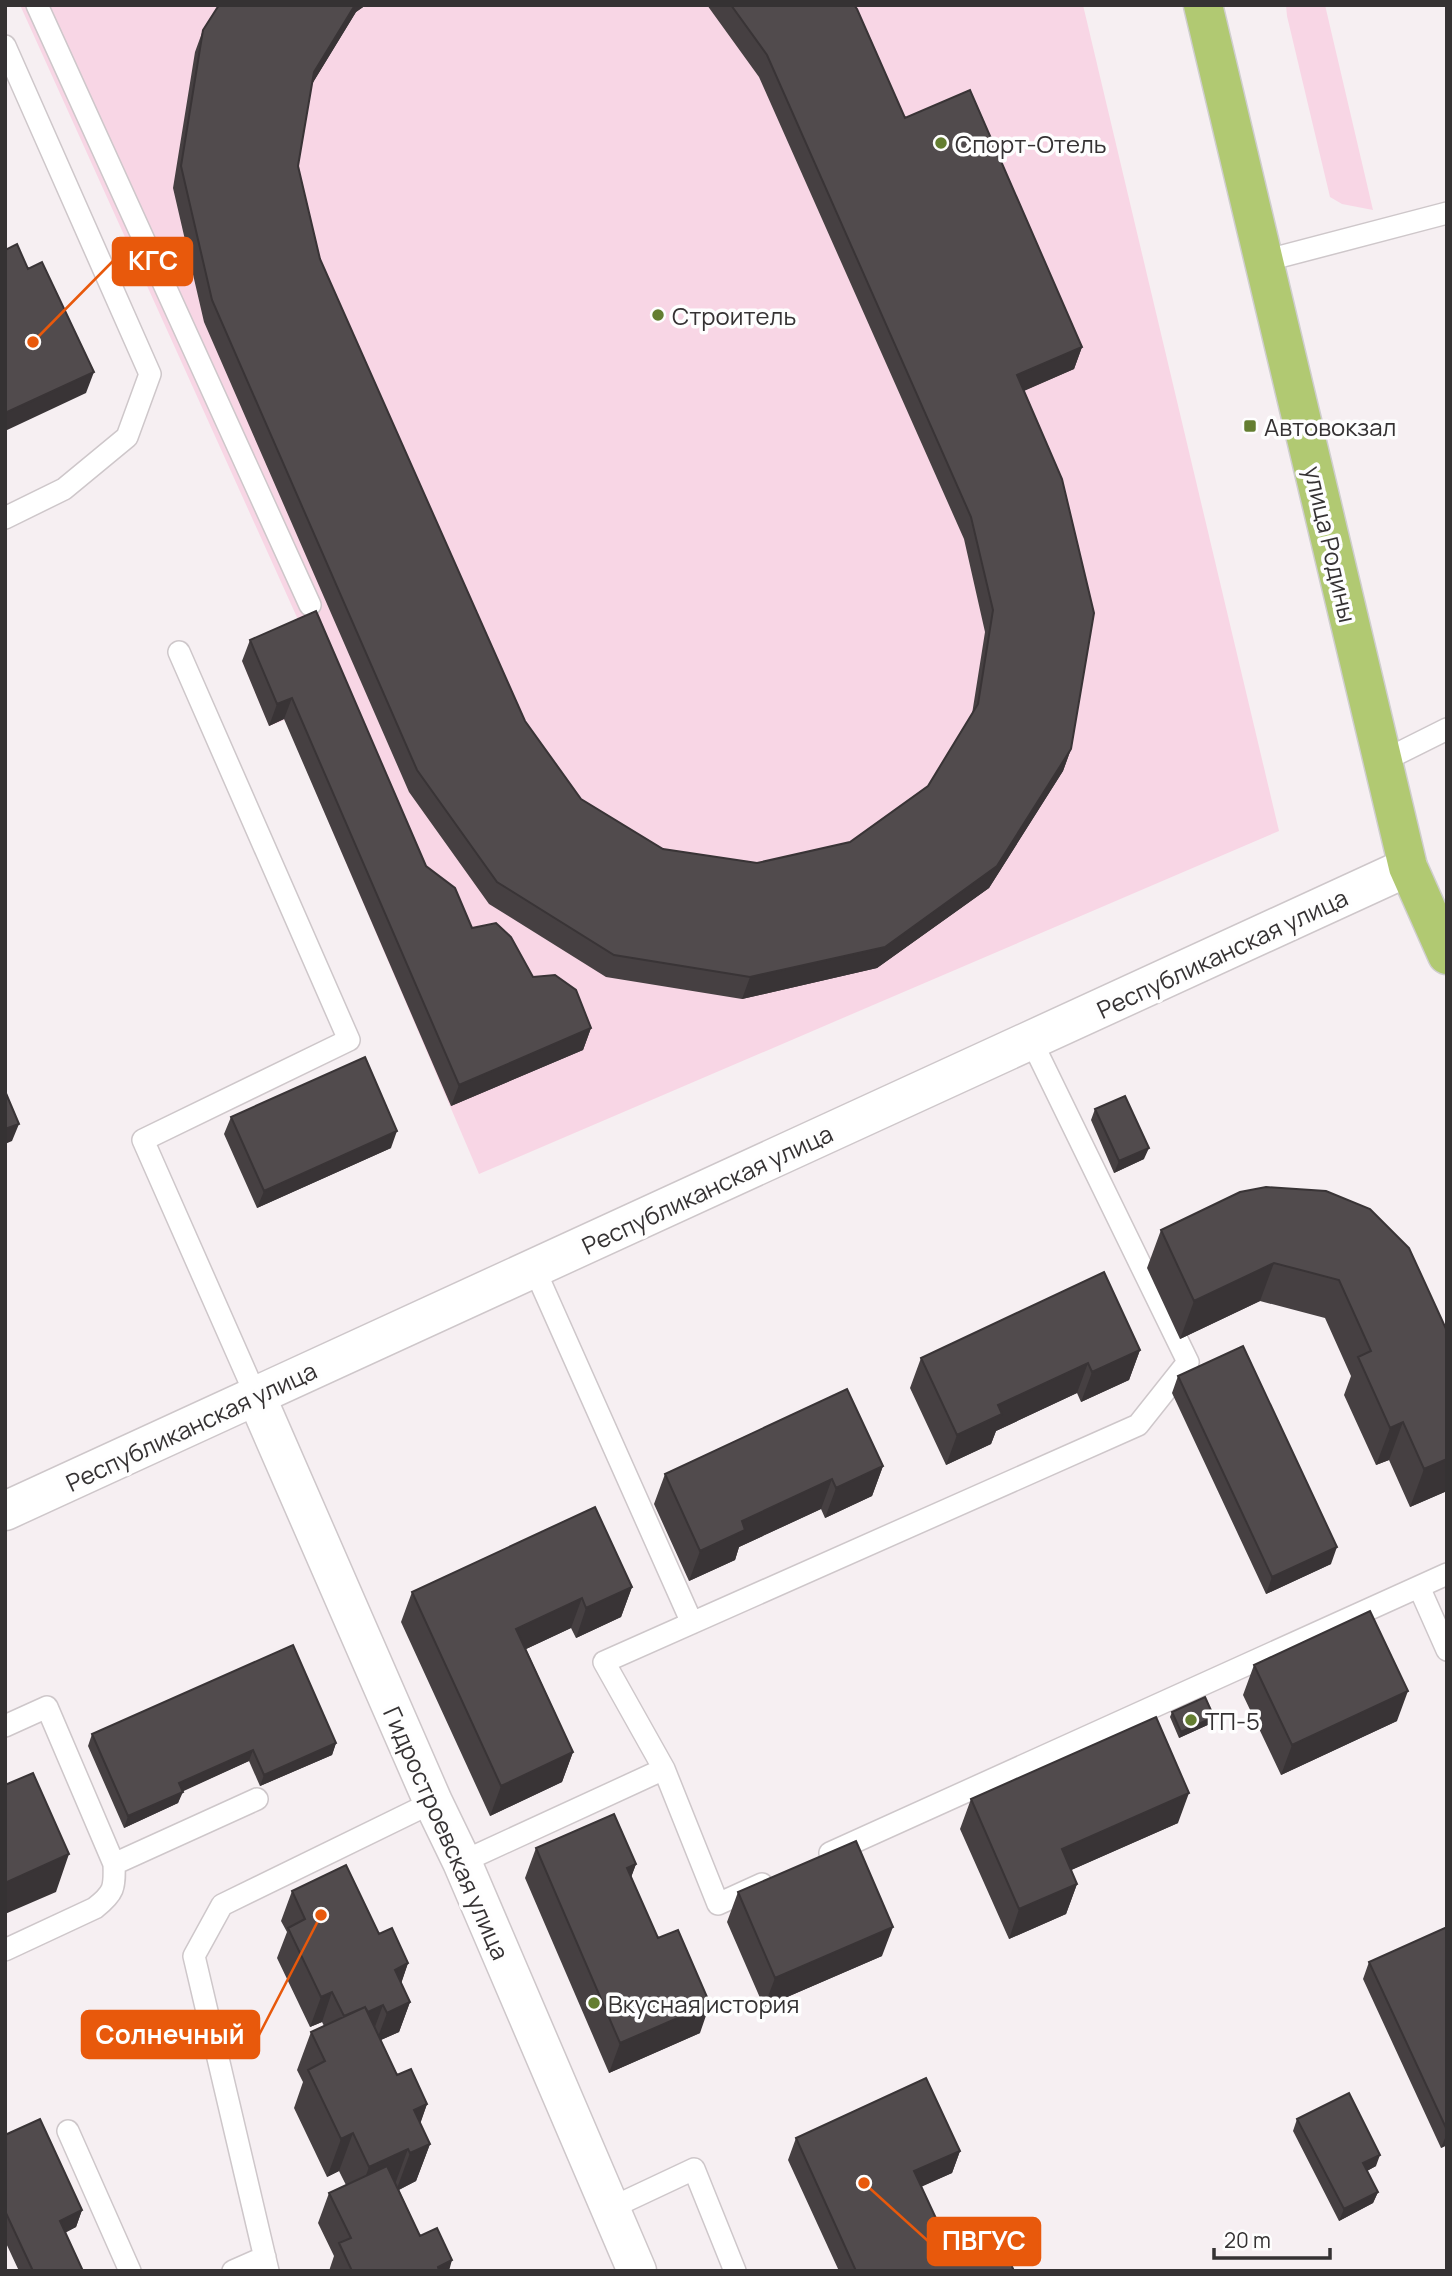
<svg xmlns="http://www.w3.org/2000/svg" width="1452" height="2276" font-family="Manrope,sans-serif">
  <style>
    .green { fill: #f8d6e5 }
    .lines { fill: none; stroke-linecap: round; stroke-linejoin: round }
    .lane-casing { stroke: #cec7ca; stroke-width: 24 }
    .street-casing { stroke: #cec7ca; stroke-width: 41 }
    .secondary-casing { stroke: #cec7ca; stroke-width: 41 }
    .primary-casing { stroke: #cfcece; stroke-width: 41 }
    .lane { stroke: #fff; stroke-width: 21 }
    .street { stroke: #fff; stroke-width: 38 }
    .secondary { stroke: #fff; stroke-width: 38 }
    .primary { stroke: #b1c972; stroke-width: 38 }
    .wall { fill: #464042 }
    .shaded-wall { fill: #393436 }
    .building { fill: #514b4d; stroke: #393436; stroke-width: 2 }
    .poi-dot { fill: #647e31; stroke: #fefefe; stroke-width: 2.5 }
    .labels { text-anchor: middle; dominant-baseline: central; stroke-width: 7; stroke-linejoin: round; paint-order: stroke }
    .poi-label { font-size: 24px; fill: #353233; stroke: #fefefe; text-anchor: start }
    .street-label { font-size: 24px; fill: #353233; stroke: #fefefe }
    .leader { fill: none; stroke: #e8590c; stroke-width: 2.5 }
    .callout-dot { fill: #e8590c; stroke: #fefefe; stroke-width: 2.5 }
    .callout { fill: #e8590c; stroke: #e8590c; stroke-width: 2.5 }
    .callout-label { font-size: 26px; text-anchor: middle; font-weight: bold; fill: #fff }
  </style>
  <rect width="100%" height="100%" fill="#f6eff2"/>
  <path class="green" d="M 20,5 L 1083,5 L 1279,831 L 479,1174 L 285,720 L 269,726 L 242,661 L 300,624 Z
    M 1286,5 L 1325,5 L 1373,210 L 1342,204 L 1330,197 L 1287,16 Z"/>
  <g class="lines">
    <defs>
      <path id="lane" d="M 37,5 L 310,605
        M 5,46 L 150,374 L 127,437 L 64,489 L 5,518
        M 1264,261 L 1447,213
        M 179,652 L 349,1040 L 143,1140 L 256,1396
        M 1383,761 L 1447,729
        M 534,1268 L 692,1623
        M 1419,1587 L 1447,1650
        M 5,1726 L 47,1707 L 114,1864 C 115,1888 114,1893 95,1908 L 5,1950
        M 830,1853 L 1447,1574
        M 462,1862 L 664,1769
        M 114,1864 L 257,1799
        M 762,1884 L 718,1904 L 664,1769 L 604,1662 L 1138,1425 L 1188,1362 L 1031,1040
        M 68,2131 L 130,2271
        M 611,2208 L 694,2169 L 735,2271
        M 233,2271 L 265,2257
        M 268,2271 L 194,1956 L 222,1905 L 433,1802"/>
      <path id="street" d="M 256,1396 L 433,1802 L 462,1862 L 637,2271"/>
      <path id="secondary" d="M 5,1511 L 1408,867"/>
      <path id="primary" d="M 1203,5 L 1408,867 L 1447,955"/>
    </defs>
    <use href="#lane" class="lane-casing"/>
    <use href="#street" class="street-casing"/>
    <use href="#secondary" class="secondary-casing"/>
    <use href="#primary" class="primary-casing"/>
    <use href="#lane" class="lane"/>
    <use href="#street" class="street"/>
    <use href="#secondary" class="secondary"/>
    <use href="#primary" class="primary"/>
  </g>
  <path class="wall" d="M 219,5 L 366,5 L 356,12 L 312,84 L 298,166 L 320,259 L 525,721 L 581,799 L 663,849 L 757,863 L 850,842 L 928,786 L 972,714 L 985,632 L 964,539 L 759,77 L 707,5 L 854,5 L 905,118 L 1082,347 L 1074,369 L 1024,391 L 1071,749 L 1063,771 L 989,888 L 877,968 L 742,999 L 606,977 L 489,904 L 409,792 L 204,322 L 173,188 L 195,52 L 203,30 Z
    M 250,640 L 426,866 L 472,928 L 533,977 L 591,1028 L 583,1050 L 451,1106 L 284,719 L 269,726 L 242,661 Z
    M 1095,1109 L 1144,1159 L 1114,1173 L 1091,1120 Z
    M 231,1117 L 391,1148 L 257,1208 L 224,1134 Z
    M 1326,1191 L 1447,1491 L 1410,1507 L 1389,1460 L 1376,1465 L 1344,1395 L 1351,1376 L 1325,1318 L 1260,1301 L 1180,1339 L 1147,1268 L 1161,1230 Z
    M 1140,1350 L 1129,1380 L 1081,1402 L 1077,1393 L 996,1431 L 991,1444 L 946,1465 L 910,1388 L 921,1358 Z
    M 1178,1376 L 1331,1564 L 1266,1594 L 1172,1393 Z
    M 883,1466 L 872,1496 L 825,1518 L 821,1509 L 739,1547 L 735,1560 L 689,1581 L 654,1504 L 665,1474 Z
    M 632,1587 L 621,1617 L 576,1638 L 571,1628 L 526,1649 L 573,1752 L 562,1782 L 490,1816 L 401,1622 L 412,1592 Z
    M 1254,1665 L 1397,1721 L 1281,1775 L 1243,1695 Z
    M 1172,1712 L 1212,1723 L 1179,1738 L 1170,1717 Z
    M 92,1734 L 336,1743 L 332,1755 L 260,1786 L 249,1761 L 182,1791 L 178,1803 L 124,1828 L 88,1746 Z
    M 971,1799 L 1178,1823 L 1071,1870 L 1077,1884 L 1066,1914 L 1009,1939 L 960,1829 Z
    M 536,1848 L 636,1864 L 631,1877 L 700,2033 L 609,2073 L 525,1878 Z
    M 292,1891 L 379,1934 L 408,1963 L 401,1983 L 410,2002 L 399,2032 L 381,2040 L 397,2075 L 427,2104 L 420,2123 L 430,2144 L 416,2181 L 399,2190 L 420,2236 L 449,2271 L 329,2271 L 334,2256 L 318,2223 L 329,2193 L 346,2185 L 339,2171 L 327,2177 L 294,2108 L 303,2082 L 297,2070 L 311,2032 L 324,2026 L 322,2022 L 310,2027 L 277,1958 L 287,1932 L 281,1921 Z
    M 738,1892 L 882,1956 L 764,2007 L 727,1922 Z
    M 1447,1927 L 1447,2145 L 1441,2148 L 1363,1979 L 1369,1962 Z
    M 1297,2119 L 1376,2166 L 1367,2171 L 1378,2192 L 1373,2203 L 1339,2221 L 1293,2131 Z
    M 5,2135 L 82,2210 L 76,2227 L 65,2233 L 83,2271 L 19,2271 L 5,2241 Z
    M 796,2138 L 960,2151 L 952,2173 L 921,2187 L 953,2255 L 1014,2271 L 839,2271 L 788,2160 Z"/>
  <path class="shaded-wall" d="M 355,5 L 366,5 L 356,12 L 306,94 L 314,72 Z
    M 1082,347 L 1074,369 L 1009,397 L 1017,375 Z
    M 94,372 L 86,393 L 5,431 L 5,413 Z
    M 292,698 L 284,719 L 269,726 L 277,704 Z
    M 1071,749 L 1063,771 L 989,888 L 877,968 L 742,999 L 750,977 Z
    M 591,1028 L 583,1050 L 451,1106 L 459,1085 Z
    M 19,1124 L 12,1141 L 5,1144 L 5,1129 Z
    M 397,1131 L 391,1148 L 257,1208 L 264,1191 Z
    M 1149,1148 L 1144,1159 L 1114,1173 L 1119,1161 Z
    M 1274,1263 L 1260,1301 L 1180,1339 L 1194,1301 Z
    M 1140,1350 L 1129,1380 L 1081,1402 L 1092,1372 Z
    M 1088,1363 L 1077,1393 L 996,1431 L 991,1444 L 946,1465 L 957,1435 L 998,1405 Z
    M 1403,1422 L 1389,1460 L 1376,1465 L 1390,1428 Z
    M 1447,1459 L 1447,1491 L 1410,1507 L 1424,1469 Z
    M 883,1466 L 872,1496 L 825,1518 L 836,1488 Z
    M 832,1479 L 821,1509 L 739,1547 L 735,1560 L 689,1581 L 700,1551 L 742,1521 Z
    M 1337,1547 L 1331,1564 L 1266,1594 L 1272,1577 Z
    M 632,1587 L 621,1617 L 576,1638 L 586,1608 Z
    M 582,1598 L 571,1628 L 505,1659 L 516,1629 Z
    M 1408,1691 L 1397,1721 L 1281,1775 L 1292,1745 Z
    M 1214,1717 L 1212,1723 L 1179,1738 L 1181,1732 Z
    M 336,1743 L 332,1755 L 260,1786 L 264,1775 Z
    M 253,1750 L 249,1761 L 175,1795 L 179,1783 Z
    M 573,1752 L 562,1782 L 490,1816 L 501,1786 Z
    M 183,1792 L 178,1803 L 124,1828 L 128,1816 Z
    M 1189,1793 L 1178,1823 L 1051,1879 L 1062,1849 Z
    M 69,1854 L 56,1892 L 5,1914 L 5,1883 Z
    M 636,1864 L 625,1894 L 627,1868 Z
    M 1077,1884 L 1066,1914 L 1009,1939 L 1019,1909 Z
    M 893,1927 L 882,1956 L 764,2007 L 775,1978 Z
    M 408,1963 L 398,1993 L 395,1970 Z
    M 332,1992 L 322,2022 L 310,2027 L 321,1997 Z
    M 410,2002 L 399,2032 L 376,2042 L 387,2013 Z
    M 710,2004 L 700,2033 L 609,2073 L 620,2043 Z
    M 383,2005 L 372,2035 L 347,2022 Z
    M 427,2104 L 414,2142 L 414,2110 Z
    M 353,2133 L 339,2171 L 327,2177 L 341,2139 Z
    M 1447,2133 L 1447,2145 L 1441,2148 Z
    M 430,2144 L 416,2181 L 396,2191 L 410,2153 Z
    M 408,2149 L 394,2187 L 355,2205 L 369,2167 Z
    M 960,2151 L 952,2173 L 906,2193 L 914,2171 Z
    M 1380,2155 L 1376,2166 L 1359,2175 L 1363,2163 Z
    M 1378,2192 L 1373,2203 L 1339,2221 L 1344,2209 Z
    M 82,2210 L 76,2227 L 53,2238 L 60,2221 Z
    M 452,2260 L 449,2271 L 436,2271 L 438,2267 Z"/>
  <path class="building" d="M 219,5 L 355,5 L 314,72 L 298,166 L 320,259 L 525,721 L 581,799 L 663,849 L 757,863 L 850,842 L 928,786 L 978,704 L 993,610 L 971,517 L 767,55 L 731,5 L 854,5 L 857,9 L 905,118 L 970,90 L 1082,347 L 1017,375 L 1062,479 L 1094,613 L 1071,749 L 997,866 L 885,947 L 750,977 L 614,955 L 497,882 L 417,770 L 212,300 L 181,166 L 203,30 Z
    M 17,244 L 28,269 L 42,262 L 94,372 L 5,413 L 5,250 Z
    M 316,611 L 426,866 L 455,888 L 472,928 L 496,923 L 511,937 L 533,977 L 555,975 L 576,990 L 591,1028 L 459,1085 L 292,698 L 277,704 L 250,640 Z
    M 365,1057 L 397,1131 L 264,1191 L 231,1117 Z
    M 5,1091 L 19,1124 L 5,1129 Z
    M 1125,1096 L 1149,1148 L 1119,1161 L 1095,1109 Z
    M 1266,1187 L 1326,1191 L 1370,1209 L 1409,1248 L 1447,1331 L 1447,1459 L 1424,1469 L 1403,1422 L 1390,1428 L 1358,1357 L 1371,1351 L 1339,1280 L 1274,1263 L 1194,1301 L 1161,1230 L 1240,1192 Z
    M 1104,1272 L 1140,1350 L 1092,1372 L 1088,1363 L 998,1405 L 1002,1414 L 957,1435 L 921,1358 Z
    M 1243,1346 L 1337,1547 L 1272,1577 L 1178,1376 Z
    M 847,1389 L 883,1466 L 836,1488 L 832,1479 L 742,1521 L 745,1530 L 700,1551 L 665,1474 Z
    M 595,1507 L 632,1587 L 586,1608 L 582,1598 L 516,1629 L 573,1752 L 501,1786 L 412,1592 Z
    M 1370,1611 L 1408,1691 L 1292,1745 L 1254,1665 Z
    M 293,1645 L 336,1743 L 264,1775 L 253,1750 L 179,1783 L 183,1792 L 128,1816 L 92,1734 Z
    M 1205,1697 L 1214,1717 L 1181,1732 L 1172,1712 Z
    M 1156,1717 L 1189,1793 L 1062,1849 L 1077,1884 L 1019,1909 L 971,1799 Z
    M 33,1773 L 69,1854 L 5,1883 L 5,1785 Z
    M 614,1814 L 636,1864 L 627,1868 L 658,1938 L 678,1930 L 710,2004 L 620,2043 L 536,1848 Z
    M 856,1841 L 893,1927 L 775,1978 L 738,1892 Z
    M 346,1865 L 379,1934 L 392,1928 L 408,1963 L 395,1970 L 410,2002 L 387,2013 L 383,2005 L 368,2012 L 365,2007 L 344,2016 L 332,1992 L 321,1997 L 288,1928 L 305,1919 L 292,1891 Z
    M 1447,1927 L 1447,2130 L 1369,1962 Z
    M 365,2007 L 397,2075 L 411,2069 L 427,2104 L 414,2110 L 430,2144 L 410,2153 L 408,2149 L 369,2167 L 353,2133 L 341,2139 L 308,2070 L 325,2061 L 311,2032 Z
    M 926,2078 L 960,2151 L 914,2171 L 953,2255 L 998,2235 L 1014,2271 L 856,2271 L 796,2138 Z
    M 1349,2093 L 1380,2155 L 1363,2163 L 1378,2192 L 1344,2209 L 1297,2119 Z
    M 40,2119 L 82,2210 L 60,2221 L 83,2271 L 33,2271 L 5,2211 L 5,2135 Z
    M 387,2166 L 420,2236 L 437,2228 L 452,2260 L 438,2267 L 439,2271 L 352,2271 L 339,2243 L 351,2238 L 329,2193 Z"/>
  <g class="poi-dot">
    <circle cx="941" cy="143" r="7"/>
    <circle cx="658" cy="315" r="7"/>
    <rect x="1243" y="419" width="14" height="14" rx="3.5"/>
    <circle cx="1191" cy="1720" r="7"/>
    <circle cx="594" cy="2003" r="7"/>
  </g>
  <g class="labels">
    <g class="poi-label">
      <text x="955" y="143">Спорт-Отель</text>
      <text x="672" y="315">Строитель</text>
      <text x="1264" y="426">Автовокзал</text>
      <text x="1205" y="1720">ТП-5</text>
      <text x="608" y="2003">Вкусная история</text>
    </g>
    <g class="street-label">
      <text transform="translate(1331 544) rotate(77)">улица Родины</text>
      <text transform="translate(1222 953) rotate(-25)">Республиканская улица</text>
      <text transform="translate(707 1189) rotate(-25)">Республиканская улица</text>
      <text transform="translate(191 1426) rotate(-25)">Республиканская улица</text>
      <text transform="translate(447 1833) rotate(66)">Гидростроевская улица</text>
    </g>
  </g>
  <path class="leader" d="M33 342L113 261M321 1915L259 2035M864 2183L928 2241"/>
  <g class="callout-dot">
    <circle cx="33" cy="342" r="7"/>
    <circle cx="321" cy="1915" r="7"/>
    <circle cx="864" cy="2183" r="7"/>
  </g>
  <g class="callout">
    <rect x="113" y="238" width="79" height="47" rx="7"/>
    <rect x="82" y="2011" width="177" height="47" rx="7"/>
    <rect x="928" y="2218" width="112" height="47" rx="7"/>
  </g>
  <g class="callout-label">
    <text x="153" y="270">КГС</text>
    <text x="170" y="2044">Солнечный</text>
    <text x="984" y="2250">ПВГУС</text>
  </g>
  <rect width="1452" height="2276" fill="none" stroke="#353233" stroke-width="14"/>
  <path d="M1214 2248v10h116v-10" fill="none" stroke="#353233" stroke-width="3.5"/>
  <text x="1224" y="2248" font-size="21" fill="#353233" stroke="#fefefe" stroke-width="5" paint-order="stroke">20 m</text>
</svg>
